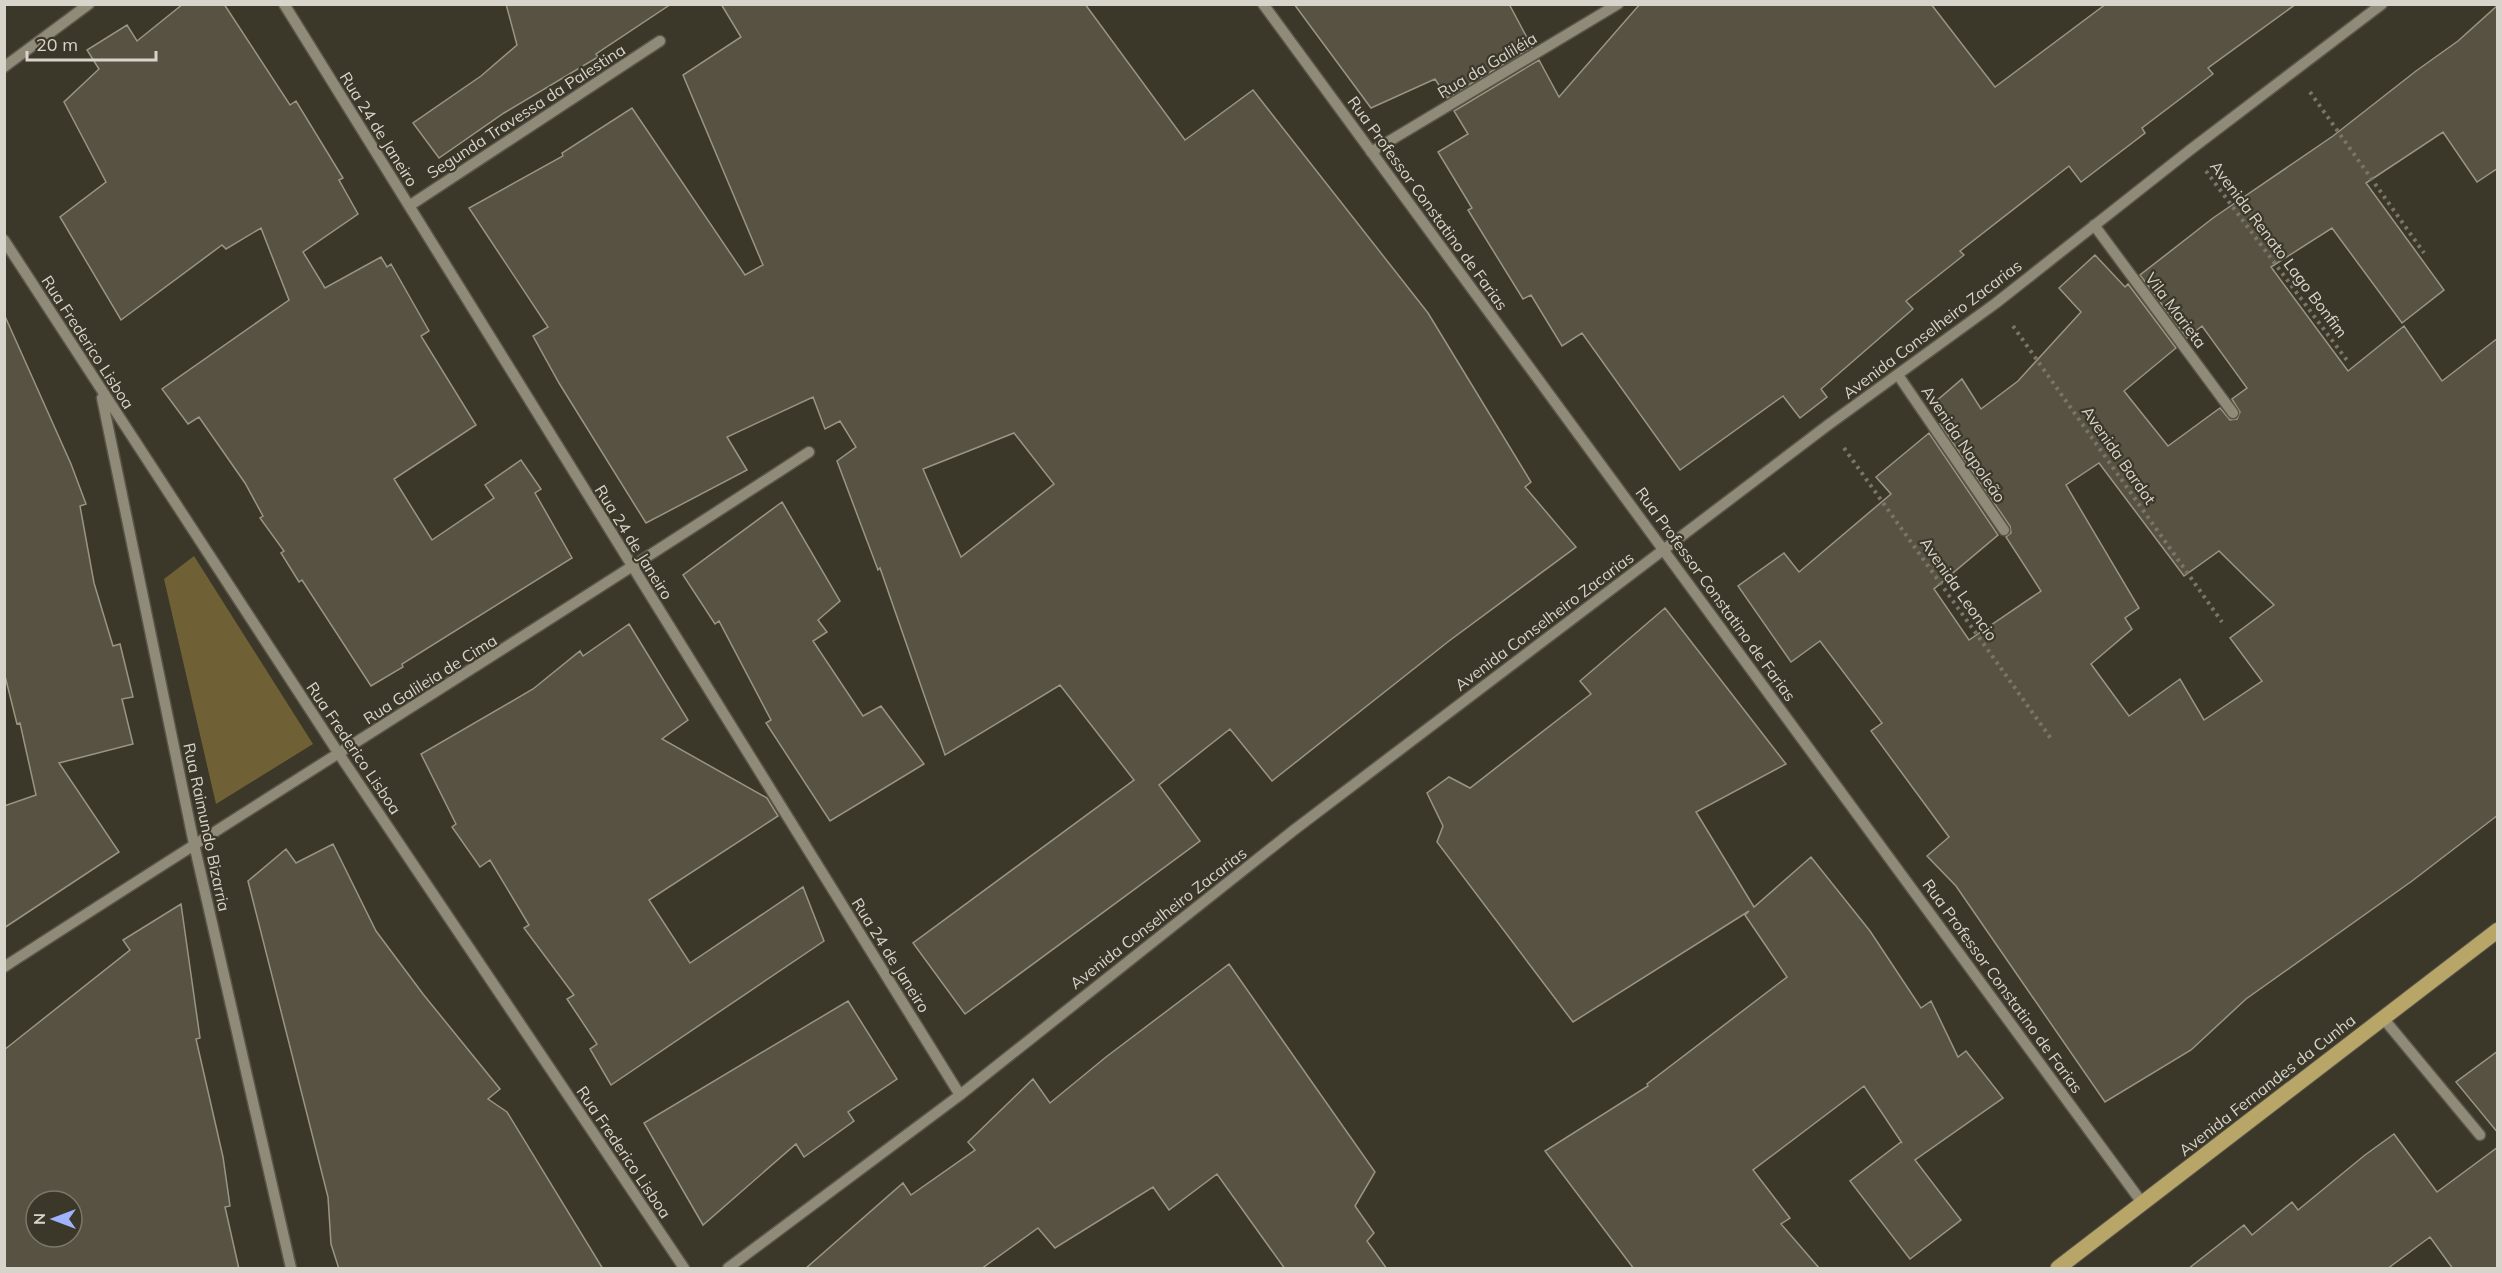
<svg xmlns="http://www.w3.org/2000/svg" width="2502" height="1273" font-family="Mulish,sans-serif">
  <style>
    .green { fill: #6f6135 }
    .building { fill: #575242; stroke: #9a9583; stroke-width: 1.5; fill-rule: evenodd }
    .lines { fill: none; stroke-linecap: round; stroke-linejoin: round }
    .minor-casing { stroke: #595549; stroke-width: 13 }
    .major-casing { stroke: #595549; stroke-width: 17 }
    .path { stroke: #797569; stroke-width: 4; stroke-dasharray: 3 4.5; stroke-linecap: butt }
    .minor { stroke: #908b79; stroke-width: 10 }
    .major { stroke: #b8a669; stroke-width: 15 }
    .labels { text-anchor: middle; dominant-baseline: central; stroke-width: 4.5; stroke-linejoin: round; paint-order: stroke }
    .street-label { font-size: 16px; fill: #d7d4cb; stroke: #3c3829 }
  </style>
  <rect width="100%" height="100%" fill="#3c3829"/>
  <path class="green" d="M 194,556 L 313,744 L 216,804 L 164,579 Z"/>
  <path class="building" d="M 183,4 L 224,4 L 290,105 L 296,101 L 343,178 L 339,180 L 358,214 L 303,252 L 325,288 L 381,257 L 387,267 L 391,264 L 429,331 L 421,336 L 476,425 L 394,479 L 432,540 L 494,498 L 485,485 L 521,460 L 541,489 L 535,493 L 572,558 L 402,664 L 403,667 L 371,686 L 302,580 L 299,582 L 281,553 L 284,551 L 260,518 L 263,516 L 245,483 L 199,417 L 188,424 L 162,389 L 289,300 L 261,228 L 226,249 L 222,245 L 121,320 L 60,217 L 106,182 L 64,102 L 99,69 L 87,50 L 127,25 L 137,41 Z
    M 506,4 L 671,4 L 596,54 L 598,57 L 504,113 L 439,158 L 413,123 L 481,76 L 517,45 Z
    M 721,4 L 1085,4 L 1185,140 L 1253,90 L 1428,313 L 1531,482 L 1525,487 L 1576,547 L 1449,641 L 1272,781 L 1230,729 L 1159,785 L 1200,841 L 965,1014 L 913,943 L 1134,780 L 1060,685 L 945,755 L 880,568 L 878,570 L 837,461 L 856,447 L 840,421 L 825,429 L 813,397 L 727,437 L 747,470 L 646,523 L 559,383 L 533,336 L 548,327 L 469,208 L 563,156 L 562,153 L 632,108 L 745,275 L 763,265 L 683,75 L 741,37 ZM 1014,433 L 1054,484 L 961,557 L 923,469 Z
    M 1294,4 L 1509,4 L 1532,47 L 1447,98 L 1435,79 L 1371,108 Z
    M 1640,4 L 1931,4 L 1995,87 L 2106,4 L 2296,4 L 2208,68 L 2213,74 L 2142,128 L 2145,133 L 2081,182 L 2069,166 L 1960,251 L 1964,255 L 1906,301 L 1913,309 L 1821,389 L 1827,397 L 1800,418 L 1783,396 L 1680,470 L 1582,333 L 1562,346 L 1531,295 L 1523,299 L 1468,210 L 1472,208 L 1438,152 L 1468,134 L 1454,111 L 1539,60 L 1559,97 Z
    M 2498,5 L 2498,168 L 2477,182 L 2443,132 L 2366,183 L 2444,290 L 2402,323 L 2332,228 L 2271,267 L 2348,371 L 2404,326 L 2442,381 L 2498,338 L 2498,815 L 2412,881 L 2246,999 L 2191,1050 L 2105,1102 L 1956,886 L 1927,856 L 1949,837 L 1871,731 L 1882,723 L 1820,641 L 1791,662 L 1738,586 L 1784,553 L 1799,572 L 1891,494 L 1876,477 L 1929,433 L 1998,535 L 1934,589 L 1969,640 L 2041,591 L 2006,537 L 2011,533 L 2010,526 L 1940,424 L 1945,420 L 1934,403 L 1962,379 L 1981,409 L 2018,381 L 2081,312 L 2059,288 L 2095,255 L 2125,287 L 2128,284 L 2176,348 L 2124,391 L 2168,446 L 2220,408 L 2230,420 L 2237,419 L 2240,412 L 2232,399 L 2247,388 L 2202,326 L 2187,338 L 2140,275 L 2213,218 L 2333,136 L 2416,71 L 2458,41 ZM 2099,463 L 2184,576 L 2219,551 L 2274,605 L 2230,638 L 2262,681 L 2204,720 L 2180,679 L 2129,716 L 2091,664 L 2132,629 L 2125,618 L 2139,608 L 2066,485 Z
    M 4,314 L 71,464 L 86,504 L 80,506 L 94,583 L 113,646 L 120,644 L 133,697 L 122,699 L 133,744 L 59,763 L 119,852 L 4,928 L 4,806 L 36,795 L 20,723 L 17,724 L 4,672 Z
    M 782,502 L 840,601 L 818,620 L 827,632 L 813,641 L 863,716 L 881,706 L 924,764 L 830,821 L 766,723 L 771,720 L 719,621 L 715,624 L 683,575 Z
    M 1665,608 L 1786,764 L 1696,812 L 1754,907 L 1811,857 L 1870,931 L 1921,1008 L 1931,1001 L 1958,1057 L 1966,1051 L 2003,1098 L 1915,1160 L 1961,1220 L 1910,1259 L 1850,1181 L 1901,1142 L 1902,1143 L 1864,1086 L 1753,1170 L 1790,1218 L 1781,1224 L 1820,1269 L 1634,1269 L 1545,1151 L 1648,1086 L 1647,1084 L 1787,977 L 1745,915 L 1749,911 L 1573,1022 L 1437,842 L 1443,826 L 1427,793 L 1449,777 L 1470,788 L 1591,694 L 1580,681 Z
    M 629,624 L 688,720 L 662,739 L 767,798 L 778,816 L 649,900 L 690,963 L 803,887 L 824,941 L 611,1085 L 590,1049 L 597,1044 L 567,999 L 574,995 L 524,928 L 529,925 L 490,860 L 480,867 L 452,827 L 456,824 L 421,754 L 533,689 L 580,651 L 583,656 Z
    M 333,844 L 376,931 L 423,994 L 500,1089 L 488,1099 L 507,1112 L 603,1269 L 339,1269 L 331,1244 L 328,1197 L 248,881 L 286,849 L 296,863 Z
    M 181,904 L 200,1038 L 196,1039 L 223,1157 L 230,1206 L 225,1207 L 239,1269 L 4,1269 L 4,1050 L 130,950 L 123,940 ZM 36,1201 L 72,1201 L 72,1237 L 36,1237 Z
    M 1229,964 L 1375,1172 L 1355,1206 L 1374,1233 L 1367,1241 L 1387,1269 L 1285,1269 L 1217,1174 L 1169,1210 L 1153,1187 L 1055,1248 L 1038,1228 L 981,1269 L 805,1269 L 903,1183 L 911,1195 L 975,1150 L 968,1142 L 1033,1079 L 1050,1103 L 1106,1057 Z
    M 848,1001 L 897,1079 L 848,1112 L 854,1121 L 804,1157 L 796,1144 L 703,1225 L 644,1123 Z
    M 2498,1051 L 2498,1133 L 2456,1082 Z
    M 2394,1134 L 2437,1192 L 2498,1147 L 2498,1269 L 2453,1269 L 2430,1237 L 2387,1269 L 2188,1269 L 2244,1225 L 2252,1235 L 2292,1202 L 2298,1210 L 2365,1155 Z"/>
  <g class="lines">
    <defs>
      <path id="minor" d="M 284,4 L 960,1095
        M 1263,4 L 2143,1204
        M 4,67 L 89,4
        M 1371,152 L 1618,4
        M 409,206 L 660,41
        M 2094,225 L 2233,413
        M 4,240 L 339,754 L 684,1268
        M 1898,375 L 2004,530
        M 102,398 L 194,844 L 291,1268
        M 4,967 C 271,794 543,626 809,452
        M 2383,1018 L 2480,1135
        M 728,1268 L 960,1095 L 1294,830 L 1828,425 L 1996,303 L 2190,150 L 2382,4"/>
      <path id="major" d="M 2058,1268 L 2498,930"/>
    </defs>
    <use href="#minor" class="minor-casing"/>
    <use href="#major" class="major-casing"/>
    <path class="path" d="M 2310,92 L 2424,253
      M 2206,171 L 2349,363
      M 2013,326 L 2222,622
      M 1844,448 L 2052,740"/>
    <use href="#minor" class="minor"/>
    <use href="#major" class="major"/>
  </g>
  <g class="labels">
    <g class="street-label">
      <text transform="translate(1487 65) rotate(-31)">Rua da Galiléia</text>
      <text transform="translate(526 111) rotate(-33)">Segunda Travessa da Palestina</text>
      <text transform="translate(379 129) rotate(58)">Rua 24 de Janeiro</text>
      <text transform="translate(1428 203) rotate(54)">Rua Professor Constatino de Farias</text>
      <text transform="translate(2279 249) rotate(53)">Avenida Renato Lago Bonfim</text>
      <text transform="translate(2176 310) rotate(53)">Vila Marieta</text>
      <text transform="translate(1932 329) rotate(-37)">Avenida Conselheiro Zacarias</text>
      <text transform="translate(88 342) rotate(57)">Rua Frederico Lisboa</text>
      <text transform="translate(1964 444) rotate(56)">Avenida Napoleão</text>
      <text transform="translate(2119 455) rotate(55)">Avenida Bardot</text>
      <text transform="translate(634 542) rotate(58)">Rua 24 de Janeiro</text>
      <text transform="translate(1959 589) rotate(55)">Avenida Leoncio</text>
      <text transform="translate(1716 594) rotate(54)">Rua Professor Constatino de Farias</text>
      <text transform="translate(1544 621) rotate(-37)">Avenida Conselheiro Zacarias</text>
      <text transform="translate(430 679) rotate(-32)">Rua Galileia de Cima</text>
      <text transform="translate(354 748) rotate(56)">Rua Frederico Lisboa</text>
      <text transform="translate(207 827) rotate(78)">Rua Raimundo Bizarria</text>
      <text transform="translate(1158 918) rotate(-38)">Avenida Conselheiro Zacarias</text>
      <text transform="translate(891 955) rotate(58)">Rua 24 de Janeiro</text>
      <text transform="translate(2003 986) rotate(54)">Rua Professor Constatino de Farias</text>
      <text transform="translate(2267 1085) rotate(-38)">Avenida Fernandes da Cunha</text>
      <text transform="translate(624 1152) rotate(56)">Rua Frederico Lisboa</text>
    </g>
  </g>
  <rect width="2502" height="1273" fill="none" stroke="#d7d4cb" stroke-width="12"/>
  <g transform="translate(54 1219) rotate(270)"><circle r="28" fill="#3c3829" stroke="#7a766a" stroke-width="1.5"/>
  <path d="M0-4.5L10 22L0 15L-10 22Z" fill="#a0b3fd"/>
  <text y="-9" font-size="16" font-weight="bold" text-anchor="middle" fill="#d7d4cb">N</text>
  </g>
  <path d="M27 51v9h129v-9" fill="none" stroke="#d7d4cb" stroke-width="3"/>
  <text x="36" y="51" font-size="18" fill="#d7d4cb" stroke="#3c3829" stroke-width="4.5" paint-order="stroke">20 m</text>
</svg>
